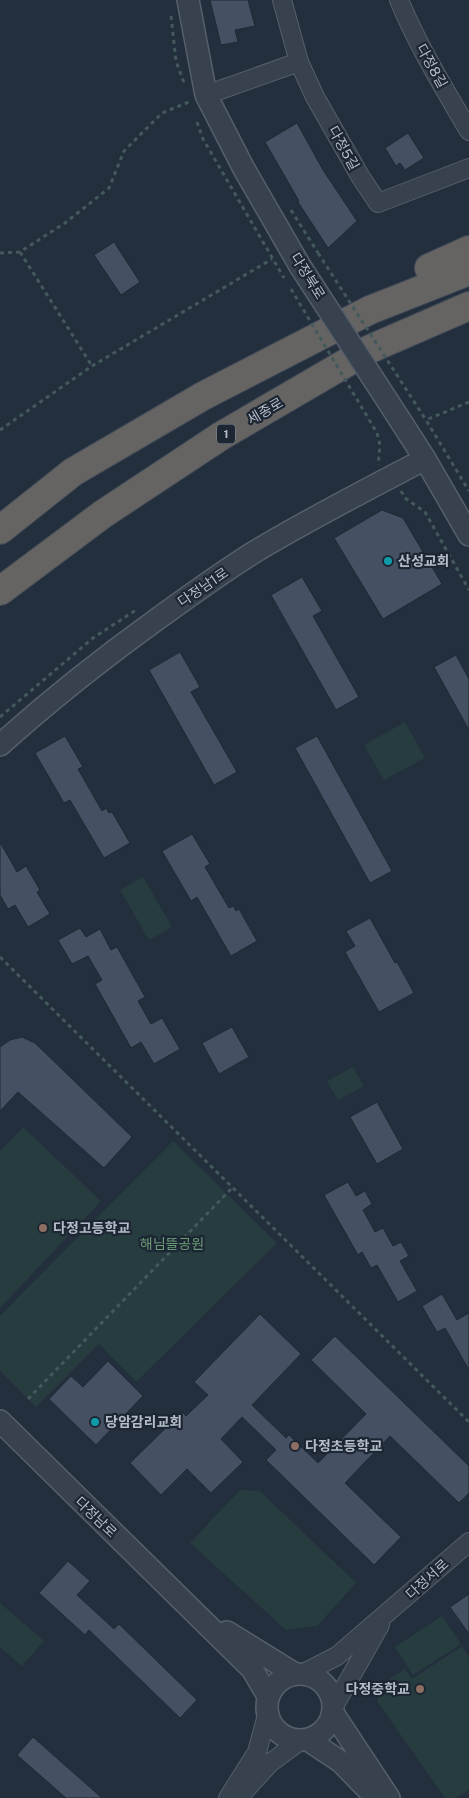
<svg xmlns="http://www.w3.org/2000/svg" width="469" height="1798" font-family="'Public Sans','Noto Sans KR',sans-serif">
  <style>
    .green { fill: #263c3f }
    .building { fill: #455162; stroke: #1f2835 }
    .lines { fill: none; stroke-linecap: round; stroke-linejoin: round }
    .minor-casing { stroke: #565f6c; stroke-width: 20 }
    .tertiary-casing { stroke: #565f6c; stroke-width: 24 }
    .trunk-casing { stroke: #434c59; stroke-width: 30 }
    .path { stroke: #44595c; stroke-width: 3; stroke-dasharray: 4 4; stroke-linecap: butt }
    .minor { stroke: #38414e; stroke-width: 18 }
    .tertiary { stroke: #38414e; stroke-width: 21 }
    .trunk { stroke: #656462; stroke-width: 28 }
    .tertiary-bridge-casing { stroke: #565f6c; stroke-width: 24; stroke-linecap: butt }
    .path-bridge { stroke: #44595c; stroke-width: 3; stroke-dasharray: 4 4; stroke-linecap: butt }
    .tertiary-bridge { stroke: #38414e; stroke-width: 21 }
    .culture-dot { fill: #0f9aa8; stroke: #1d2633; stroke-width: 2 }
    .education-dot { fill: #8d6e63; stroke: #1d2633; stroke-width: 2 }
    .labels { text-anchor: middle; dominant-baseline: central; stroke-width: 4.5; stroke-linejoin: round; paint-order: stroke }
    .shield { fill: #1d2633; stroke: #878f9c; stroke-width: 1 }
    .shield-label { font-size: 12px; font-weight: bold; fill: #b4bcc9 }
    .street-label { font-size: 14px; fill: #b4bcc9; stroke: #1d2633 }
    .poi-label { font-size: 14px; font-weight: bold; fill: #b4bcc9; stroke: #1d2633; text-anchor: start }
    .park-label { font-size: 14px; fill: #6b9a76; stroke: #1d2633 }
  </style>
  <rect width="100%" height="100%" fill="#242f3e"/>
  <path class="green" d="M 405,722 L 425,758 L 384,780 L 364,745 Z
    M 143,877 L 172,927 L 149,940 L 120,890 Z
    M 353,1067 L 364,1086 L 338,1100 L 327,1081 Z
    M 23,1127 L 101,1201 L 0,1308 L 0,1151 Z
    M 173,1141 L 277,1243 L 136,1382 L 99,1344 L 36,1407 L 0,1371 L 0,1316 Z
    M 240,1490 L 260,1491 L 356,1583 L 317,1626 L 286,1630 L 190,1543 Z
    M 0,1603 L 44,1641 L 22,1666 L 0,1647 Z
    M 442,1616 L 461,1644 L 413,1675 L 395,1647 Z
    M 462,1646 L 469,1657 L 469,1790 L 456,1798 L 445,1798 L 377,1701 L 381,1685 L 405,1669 L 412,1679 Z"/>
  <path class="building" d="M 210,0 L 248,0 L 255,26 L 235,30 L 238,42 L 221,45 Z
    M 297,123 L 323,170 L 357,221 L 328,248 L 298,202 L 299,201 L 265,142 Z
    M 408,133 L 424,158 L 405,170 L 400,163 L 396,166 L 385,148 Z
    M 114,242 L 140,282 L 121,295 L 94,255 Z
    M 382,510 L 403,518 L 442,584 L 383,619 L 334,538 Z
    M 302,577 L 322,611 L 313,616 L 359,697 L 336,710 L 271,595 Z
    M 180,652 L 200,687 L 191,692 L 237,772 L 214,785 L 149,670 Z
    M 456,655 L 469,679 L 469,730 L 434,667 Z
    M 65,736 L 83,767 L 78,769 L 102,811 L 106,808 L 109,813 L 112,812 L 130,843 L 104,858 L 70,800 L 64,803 L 35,753 Z
    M 317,736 L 392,871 L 370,883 L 295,748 Z
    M 192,834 L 210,864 L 205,867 L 229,908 L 233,906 L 236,911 L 239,909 L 257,941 L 231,956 L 197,897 L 191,901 L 162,851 Z
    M 0,842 L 17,872 L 26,866 L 40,890 L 37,892 L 50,914 L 28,927 L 15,905 L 8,909 L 0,895 Z
    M 370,918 L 395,963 L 397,962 L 414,993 L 379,1012 L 345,952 L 355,946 L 346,931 Z
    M 80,928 L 86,937 L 100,929 L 111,950 L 117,947 L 145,997 L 138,1001 L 151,1024 L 162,1018 L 180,1049 L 154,1064 L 141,1042 L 131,1048 L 95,984 L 102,980 L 88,956 L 72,964 L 58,940 Z
    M 232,1027 L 249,1057 L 219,1074 L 202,1043 Z
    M 22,1037 L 35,1043 L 132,1137 L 104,1168 L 18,1092 L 0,1111 L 0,1047 L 10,1040 Z
    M 377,1102 L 403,1149 L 377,1164 L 350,1117 Z
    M 348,1182 L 356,1196 L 365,1191 L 372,1204 L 363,1210 L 375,1232 L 383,1228 L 393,1246 L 401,1242 L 409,1256 L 400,1261 L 417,1291 L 398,1302 L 377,1265 L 371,1268 L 362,1252 L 358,1255 L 324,1195 Z
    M 442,1294 L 457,1320 L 469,1313 L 469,1370 L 445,1328 L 437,1332 L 422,1306 Z
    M 260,1314 L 301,1354 L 252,1405 L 286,1438 L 289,1435 L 318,1463 L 366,1414 L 311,1360 L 335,1336 L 469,1466 L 469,1493 L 459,1503 L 390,1436 L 345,1483 L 401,1537 L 374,1565 L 266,1460 L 276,1450 L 242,1417 L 221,1439 L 243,1462 L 211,1493 L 187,1469 L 161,1495 L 130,1463 L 182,1412 L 186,1416 L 208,1395 L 194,1382 Z
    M 108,1361 L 143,1396 L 96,1445 L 49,1399 L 71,1376 L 83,1387 Z
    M 68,1561 L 90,1581 L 77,1595 L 114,1629 L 119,1624 L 197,1700 L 180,1718 L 89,1630 L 85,1635 L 39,1593 Z
    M 469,1594 L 469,1634 L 450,1607 Z
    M 33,1737 L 102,1798 L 66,1798 L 17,1755 Z"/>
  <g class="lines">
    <defs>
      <path id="minor" d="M 282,0 L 299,62 L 315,97 L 360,176 L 378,203 L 469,168
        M 399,0 C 418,46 444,88 469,131
        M 206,95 L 299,62
        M 302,1674 L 337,1656 L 469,1542
        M 334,1706 L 380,1625
        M 228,1798 L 257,1752 L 267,1715
        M 238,1798 L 270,1763 L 300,1741"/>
      <path id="tertiary" d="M 188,0 L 206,95 L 244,169 L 300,266
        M 400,420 L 425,459 L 469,535
        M 0,745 C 50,700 102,659 156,620 C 189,596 222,572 256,551 C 311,518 368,489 425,459
        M 0,1421 L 252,1669 L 268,1696
        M 227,1632 L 295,1674
        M267 1707a33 33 0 1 1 66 0a33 33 0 1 1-66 0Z
        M 333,1713 L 389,1798
        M 308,1740 L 341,1762 L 376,1798"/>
      <path id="trunk" d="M 429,268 L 469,250
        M 0,530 L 73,472 L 203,396 L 370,310 L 469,271
        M 0,591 L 103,514 L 221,436 L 370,349 L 469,306"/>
    </defs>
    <use href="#minor" class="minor-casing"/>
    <use href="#tertiary" class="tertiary-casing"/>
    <use href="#trunk" class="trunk-casing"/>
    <path class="path" d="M 171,16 L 176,61 L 184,83
      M 197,122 L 203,139 L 284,278
      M 291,210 L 318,253
      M 20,252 L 92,366
      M 0,253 L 20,252 L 65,223 L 109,188 L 124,151 L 162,113 L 189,102
      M 469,402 L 426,420 L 469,491
      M 0,430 L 92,366 L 272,259
      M 377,433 L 380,445 L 378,465
      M 401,491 L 405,498 L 425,512 L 469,590
      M 0,717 L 93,638 L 136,610
      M 0,957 L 469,1422
      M 28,1399 L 232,1188"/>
    <use href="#minor" class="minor"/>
    <use href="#tertiary" class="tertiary"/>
    <use href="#trunk" class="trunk"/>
    <defs>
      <path id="tertiary-bridge" d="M 300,266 L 400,420"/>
    </defs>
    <use href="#tertiary-bridge" class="tertiary-bridge-casing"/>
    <path class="path-bridge" d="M 318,253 L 426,420
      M 291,289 L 377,433"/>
    <use href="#tertiary-bridge" class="tertiary-bridge"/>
  </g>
  <g class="culture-dot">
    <circle cx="388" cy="561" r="5"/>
    <circle cx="95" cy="1422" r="5"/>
  </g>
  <g class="education-dot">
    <circle cx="43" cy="1228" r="5"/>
    <circle cx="295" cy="1446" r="5"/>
    <circle cx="420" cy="1689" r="5"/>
  </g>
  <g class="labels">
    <rect class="shield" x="217" y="424.5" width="18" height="19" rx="4"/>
    <g class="shield-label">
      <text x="226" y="434">1</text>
    </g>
    <g class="street-label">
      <text transform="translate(432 66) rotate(61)">다정8길</text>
      <text transform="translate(344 148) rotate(61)">다정5길</text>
      <text transform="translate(308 276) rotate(58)">다정북로</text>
      <text transform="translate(265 411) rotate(-30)">세종로</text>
      <text transform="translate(203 587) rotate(-34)">다정남1로</text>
      <text transform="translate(96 1517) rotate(44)">다정남로</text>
      <text transform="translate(427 1579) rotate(-42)">다정서로</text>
    </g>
    <g class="poi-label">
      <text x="398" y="561">산성교회</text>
      <text x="53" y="1228">다정고등학교</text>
      <text x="105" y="1422">당암감리교회</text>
      <text x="305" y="1446">다정초등학교</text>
      <text x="410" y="1689" text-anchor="end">다정중학교</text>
    </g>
    <g class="park-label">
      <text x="172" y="1244">해님뜰공원</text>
    </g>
  </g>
</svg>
